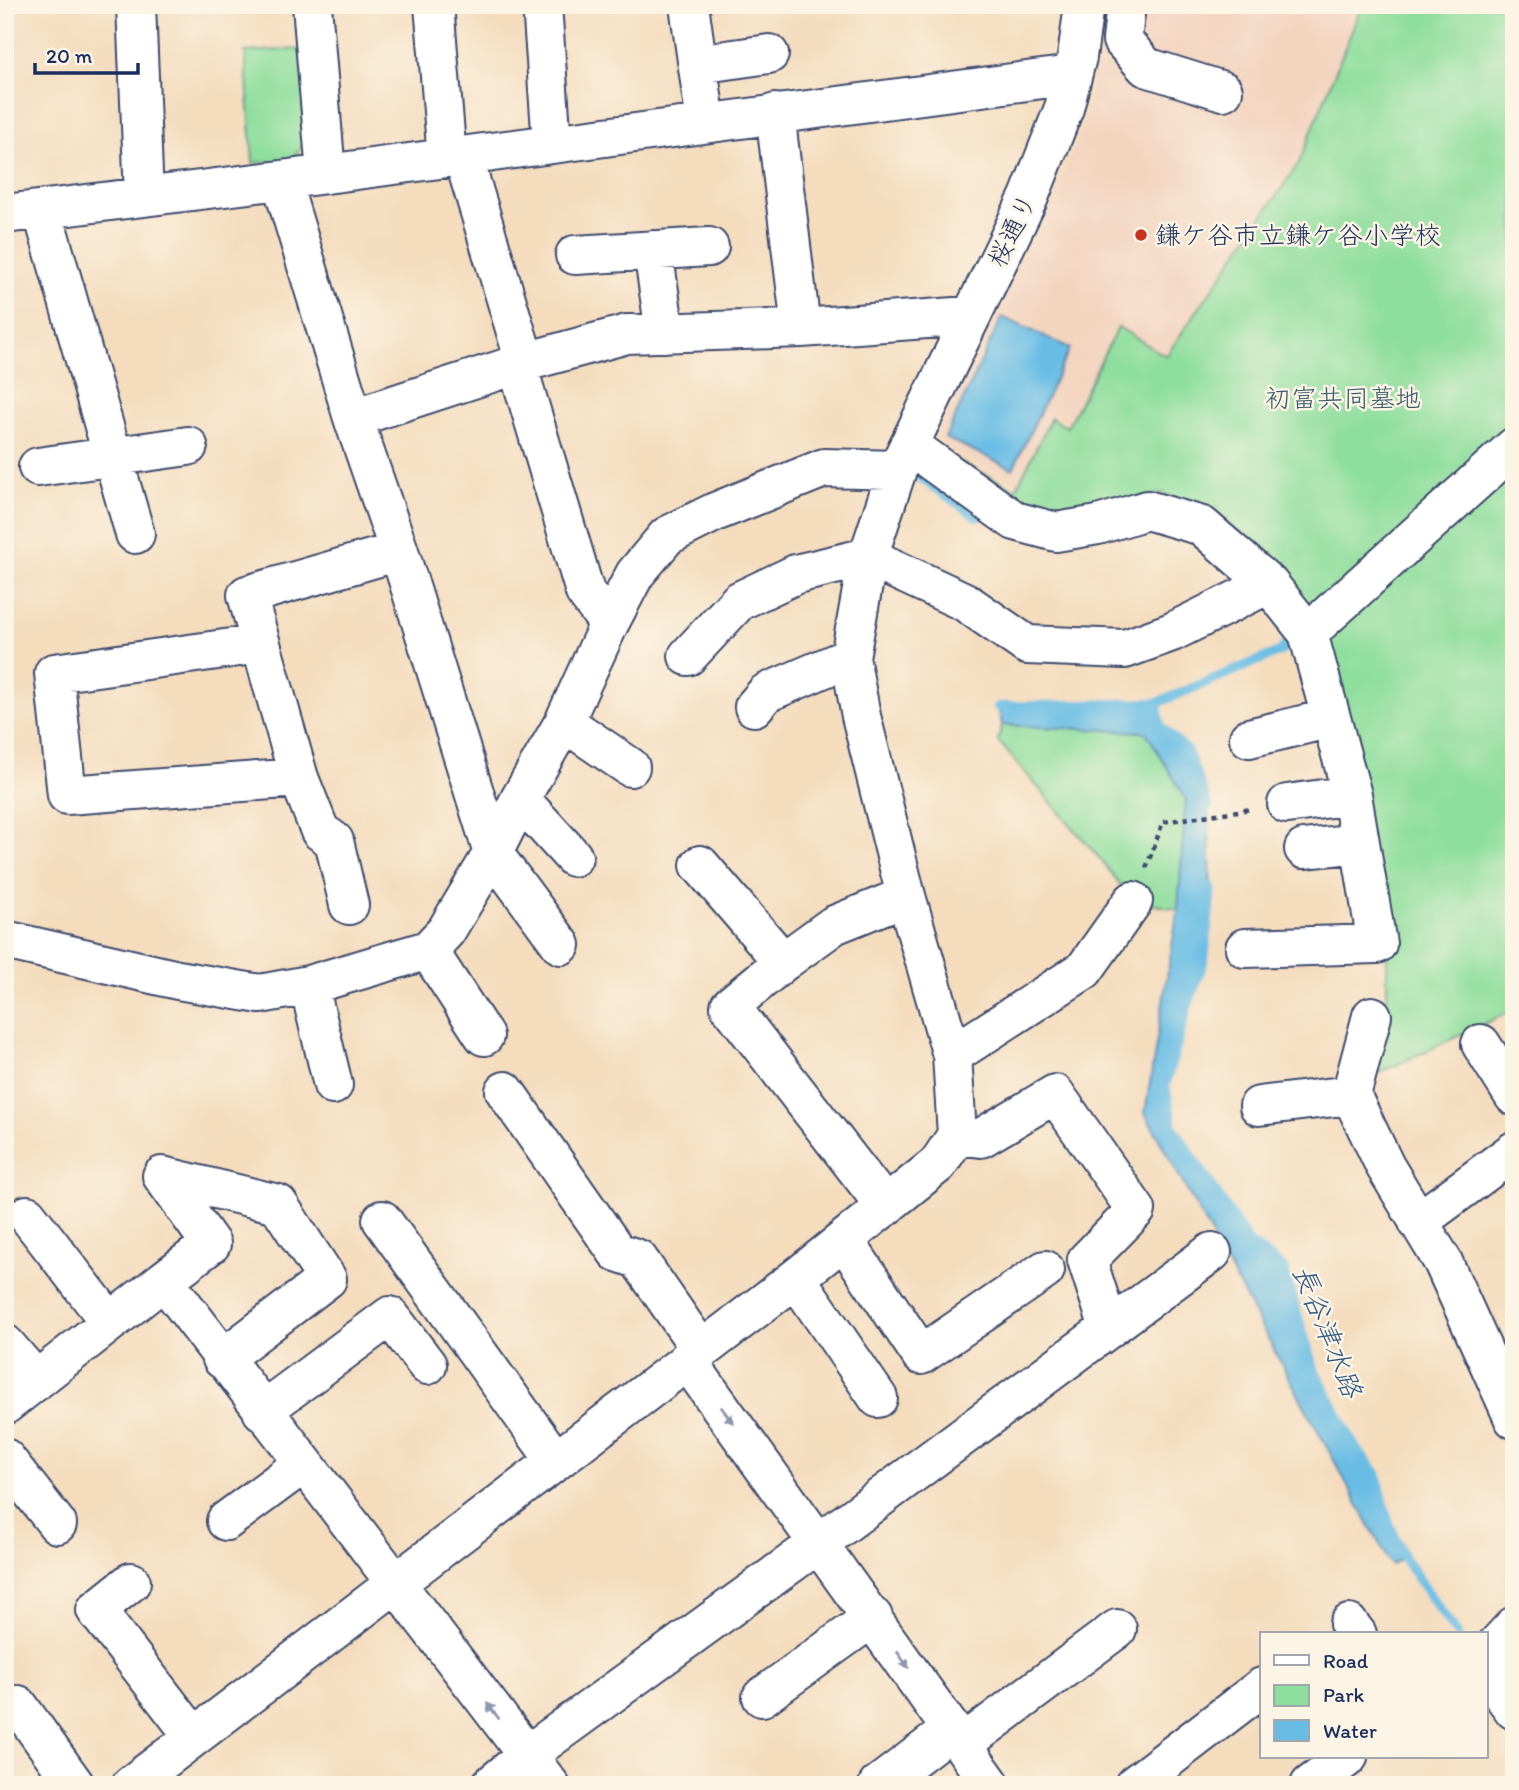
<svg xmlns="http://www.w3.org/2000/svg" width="1519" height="1790" font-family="Itim,'Klee One',sans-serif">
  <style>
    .built { fill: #f3d4bf }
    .green { fill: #8ede9d; stroke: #54867e; stroke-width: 2 }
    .water { fill: #69bde5; stroke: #4276a2; stroke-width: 2 }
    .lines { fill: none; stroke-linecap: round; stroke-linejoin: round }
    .stream { stroke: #69bde5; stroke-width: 10 }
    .minor-casing { stroke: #3c496c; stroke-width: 42 }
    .path { stroke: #3c496c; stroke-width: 4.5; stroke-dasharray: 5 5; stroke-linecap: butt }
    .minor { stroke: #fff; stroke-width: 38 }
    .oneway { fill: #8d97ae }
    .poi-dot { fill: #c8321e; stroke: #fcf5e5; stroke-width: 2.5 }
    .labels { text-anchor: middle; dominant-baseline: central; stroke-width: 5; stroke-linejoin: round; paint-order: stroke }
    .street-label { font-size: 26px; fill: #1b2f5e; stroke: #fcf5e5 }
    .poi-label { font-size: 26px; fill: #1b2f5e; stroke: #fcf5e5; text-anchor: start }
    .park-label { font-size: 26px; fill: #385b6e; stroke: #fcf5e5 }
    .water-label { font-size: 28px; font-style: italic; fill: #325a86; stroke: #fcf5e5 }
  </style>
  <rect width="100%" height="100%" fill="#fcf5e5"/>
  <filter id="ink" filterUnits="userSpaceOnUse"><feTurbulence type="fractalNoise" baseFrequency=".0143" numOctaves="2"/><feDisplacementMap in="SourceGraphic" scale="14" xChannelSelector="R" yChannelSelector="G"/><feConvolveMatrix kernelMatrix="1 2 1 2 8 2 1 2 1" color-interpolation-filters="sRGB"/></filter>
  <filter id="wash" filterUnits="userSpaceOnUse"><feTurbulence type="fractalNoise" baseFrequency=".00686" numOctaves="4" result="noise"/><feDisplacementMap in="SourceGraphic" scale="28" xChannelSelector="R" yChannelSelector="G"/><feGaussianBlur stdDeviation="1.57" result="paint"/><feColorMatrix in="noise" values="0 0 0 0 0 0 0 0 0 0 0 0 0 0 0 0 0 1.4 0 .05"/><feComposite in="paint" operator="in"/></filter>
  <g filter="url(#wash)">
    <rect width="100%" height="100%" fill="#f4dcbd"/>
    <path class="built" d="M 1104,5 L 1362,5 L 1299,163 L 1166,357 L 1118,327 L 1116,328 L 1067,422 L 1054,413 L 1017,484 L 942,446 L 939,429 L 1015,261 L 1049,209 L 1086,117 Z"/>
    <path class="green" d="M 1362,5 L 1514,5 L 1514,1010 L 1375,1075 L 1387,1012 L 1387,961 L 1363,793 L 1325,653 L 1221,517 L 1162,493 L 1057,521 L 1018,509 L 932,449 L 1016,489 L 1051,418 L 1067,427 L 1118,327 L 1166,356 L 1299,163 Z
      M 301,49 L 307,139 L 292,160 L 253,163 L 245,52 Z
      M 1002,725 L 1146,732 L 1186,799 L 1178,909 L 1133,901 L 1101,860 L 998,741 Z"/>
    <path class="water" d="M 1002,317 L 1070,348 L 1013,469 L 945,438 Z
      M 1157,703 L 1160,726 L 1187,751 L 1208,806 L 1211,887 L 1204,960 L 1188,1004 L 1165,1086 L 1173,1126 L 1248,1242 L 1283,1268 L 1314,1369 L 1356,1449 L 1376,1473 L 1388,1521 L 1404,1558 L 1391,1565 L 1145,1113 L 1178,909 L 1186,799 L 1146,732 L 1002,725 L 998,707 Z"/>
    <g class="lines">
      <path class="stream" d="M 914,473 L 978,517
        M 998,707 L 1157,703
        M 1208,806 L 1187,751 L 1160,726 L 1157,703 L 1281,651 L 1291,638 L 1285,631
        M 1211,887 L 1204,960 L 1188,1004 L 1165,1086 L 1173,1127 L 1248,1242 L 1283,1268 L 1314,1369 L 1356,1449 L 1376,1473 L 1388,1521 L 1404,1558 L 1457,1634"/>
    </g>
  </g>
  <g filter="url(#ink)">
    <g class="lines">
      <defs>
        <path id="minor" d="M 136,5 L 144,197
          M 312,5 L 326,174
          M 434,5 L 447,158
          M 542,5 L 552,144
          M 689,5 L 706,123
          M 1126,5 L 1122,40 L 1146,67 L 1223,91
          M 698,64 L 769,54
          M 775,113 L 801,328
          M 463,156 L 525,362
          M 281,180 L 353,418 L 399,551 L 493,853 L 561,945
          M 42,210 L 135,534
          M 5,214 L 281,180 L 1072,75
          M 653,250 L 665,333
          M 575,255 L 709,247
          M 517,364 L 585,592 L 609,624
          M 353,418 L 525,362 L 627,334 L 801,328 L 969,316
          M 909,445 L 1015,521 L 1056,532 L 1098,525 L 1147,510 L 1202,526 L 1269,584 L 1308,633 L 1352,795 L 1377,944 L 1245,948
          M 38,467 L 188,446
          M 1308,633 L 1514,447
          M 260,644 L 54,673 L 67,795 L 299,778
          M 688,656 L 739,601 L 796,574 L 868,557 L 965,602 L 1027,645 L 1125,649 L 1172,632 L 1269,584
          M 754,707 L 766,693 L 850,657
          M 564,722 L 630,767
          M 1249,738 L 1331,718
          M 520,799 L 573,857
          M 1287,804 L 1352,795
          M 1304,849 L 1360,843
          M 700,865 L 783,962
          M 349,905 L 334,841 L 320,831 L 299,778 L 247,595 L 399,551
          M 5,940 L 178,980 L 260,994 L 309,985 L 428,950 L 446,931 L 493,853 L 520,799 L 564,722 L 609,624 L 635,574 L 667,536 L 715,512 L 824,468 L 897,470
          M 428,950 L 484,1036
          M 309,985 L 333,1085
          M 1372,1016 L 1351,1095 L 1385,1166 L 1443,1262 L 1514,1419
          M 1481,1044 L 1514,1096
          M 952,1055 L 1084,970 L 1133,901
          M 505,1091 L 617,1252 L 638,1259 L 701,1350
          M 1259,1106 L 1351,1095
          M 957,1135 L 981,1138 L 1055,1094 L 1136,1210 L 1087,1260 L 1109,1328
          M 886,1207 L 730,1006 L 783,962 L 834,925 L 906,896
          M 27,1215 L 109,1321
          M 382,1220 L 555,1460
          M 1418,1222 L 1514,1151
          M 844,1240 L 921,1355 L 1045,1270
          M 796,1278 L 878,1398
          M 164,1280 L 211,1244 L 162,1176 L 278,1204 L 327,1279 L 222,1359
          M 5,1344 L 36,1380
          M 687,1360 L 991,1785
          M 5,1405 L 164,1280 L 550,1785
          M 262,1411 L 390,1316 L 427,1365
          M 5,1458 L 57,1524
          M 226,1521 L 303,1464
          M 131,1582 L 96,1610 L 194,1737
          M 1349,1624 L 1357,1634
          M 1489,1654 L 1493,1682 L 1514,1710
          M 1486,1656 L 1514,1626
          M 762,1697 L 873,1617
          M 18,1705 L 75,1785
          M 963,1744 L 1117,1629
          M 131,1785 L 796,1278 L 938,1164 L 957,1135 L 952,1055 L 906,896 L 861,716 L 850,657 L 868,557 L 897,470 L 1029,197 L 1064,108 L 1077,57 L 1084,5
          M 491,1785 L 527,1755 L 819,1543 L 1212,1252
          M 878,1785 L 952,1729
          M 1134,1785 L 1262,1687
          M 1310,1785 L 1348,1757"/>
      </defs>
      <use href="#minor" class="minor-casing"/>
      <path class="path" d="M 1146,868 L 1163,822 L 1251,809"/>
      <use href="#minor" class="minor"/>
    </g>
    <defs><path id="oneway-solid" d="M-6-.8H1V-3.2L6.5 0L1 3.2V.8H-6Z" transform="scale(1.75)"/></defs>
    <g class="oneway">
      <use href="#oneway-solid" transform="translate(727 1415) rotate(54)"/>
      <use href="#oneway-solid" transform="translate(903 1660) rotate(55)"/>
      <use href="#oneway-solid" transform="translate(493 1711) rotate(-128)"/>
    </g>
  </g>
  <circle class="poi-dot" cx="1141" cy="235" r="7"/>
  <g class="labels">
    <g class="street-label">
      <text transform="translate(1012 230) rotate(-64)">桜通り</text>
    </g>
    <g class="poi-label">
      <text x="1155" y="235">鎌ケ谷市立鎌ケ谷小学校</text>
    </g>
    <g class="park-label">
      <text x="1343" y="398">初富共同墓地</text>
    </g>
    <g class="water-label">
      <text transform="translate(1328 1331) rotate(68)">長谷津水路</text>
    </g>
  </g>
  <rect width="1519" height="1790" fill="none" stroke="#fcf5e5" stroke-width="28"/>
  <rect x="1260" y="1632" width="228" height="126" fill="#fcf5e5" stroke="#a2a6af" stroke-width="2"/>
  <rect x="1274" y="1655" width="35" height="10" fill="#ffffff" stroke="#a2a6af" stroke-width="2"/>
  <text x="1323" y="1668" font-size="21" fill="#1b2f5e">Road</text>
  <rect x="1274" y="1685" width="35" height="21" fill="#8ede9d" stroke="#a2a6af" stroke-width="2"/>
  <text x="1323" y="1702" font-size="21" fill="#1b2f5e">Park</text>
  <rect x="1274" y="1720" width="35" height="21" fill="#69bde5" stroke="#a2a6af" stroke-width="2"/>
  <text x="1323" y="1738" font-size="21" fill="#1b2f5e">Water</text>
  <path d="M35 63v10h103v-10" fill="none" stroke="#1b2f5e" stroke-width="3.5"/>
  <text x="46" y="63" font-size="21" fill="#1b2f5e" stroke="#fcf5e5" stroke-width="5" paint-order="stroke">20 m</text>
</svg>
